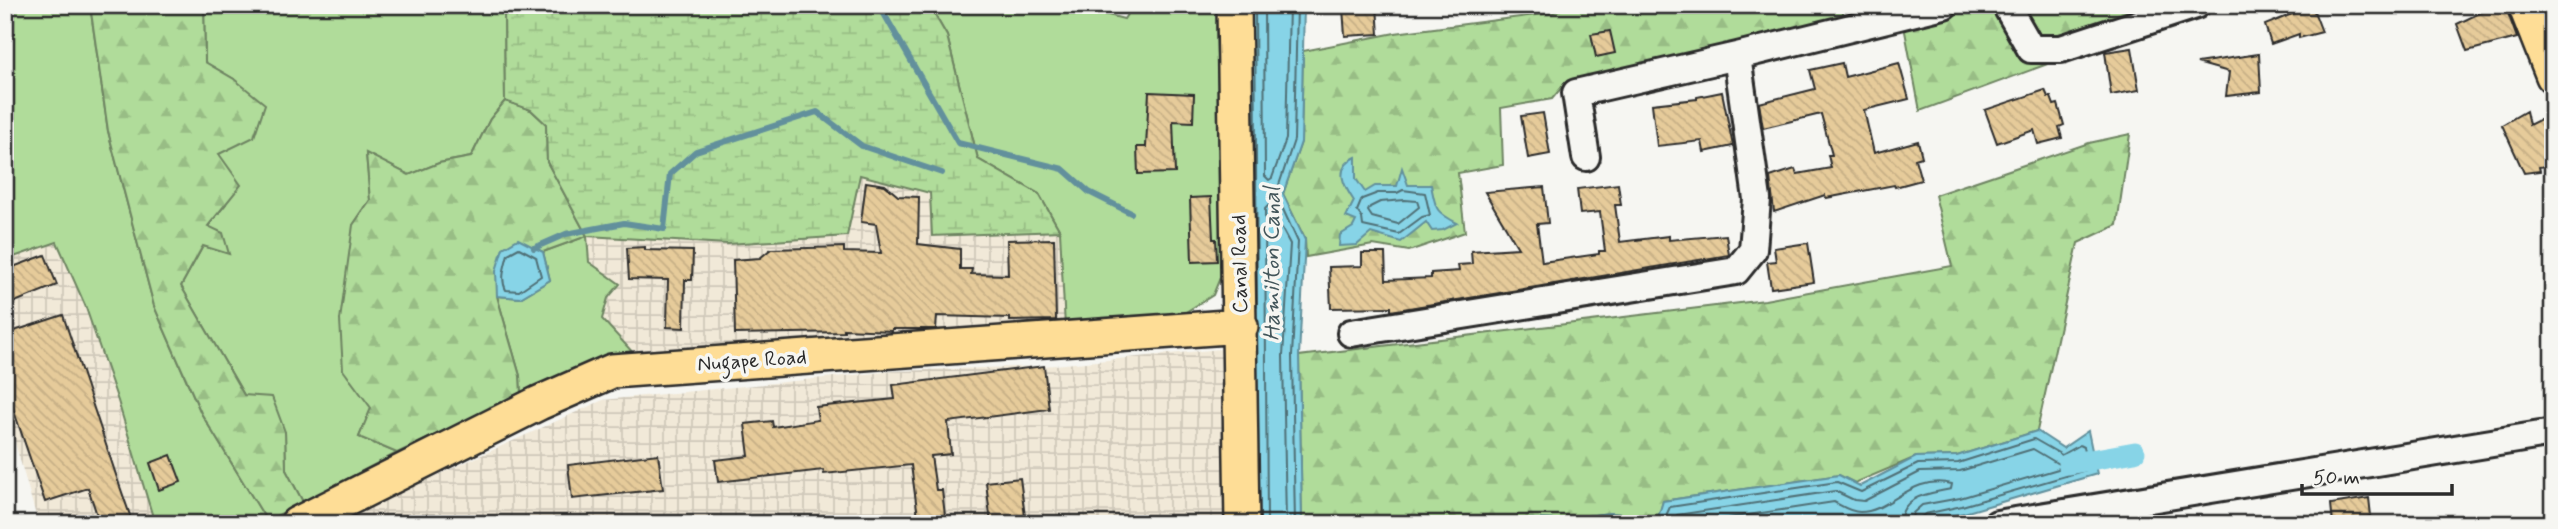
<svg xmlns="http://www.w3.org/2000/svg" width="2558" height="529" font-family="Mynerve,sans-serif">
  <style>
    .industrial { fill: url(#industrial-grid) }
    .grass { fill: #b0dc9a; stroke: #6e8462; stroke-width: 2 }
    .forest { fill: url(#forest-firs); stroke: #6e8462; stroke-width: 2 }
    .wetland { fill: url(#wetland-marsh); stroke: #6e8462; stroke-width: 2 }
    .water { fill: #87d4e7; stroke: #62909c; stroke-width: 2 }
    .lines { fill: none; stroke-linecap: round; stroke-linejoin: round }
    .shore { stroke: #506f76; stroke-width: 2 }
    .stream { stroke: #62909c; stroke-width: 6 }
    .canal { stroke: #87d4e7; stroke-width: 21 }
    .building { fill: url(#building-back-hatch); stroke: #2b2b2b; stroke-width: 2 }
    .minor-casing { stroke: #2b2b2b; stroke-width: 32 }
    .major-casing { stroke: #2b2b2b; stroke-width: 38 }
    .minor { stroke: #f6f6f2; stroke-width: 26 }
    .major { stroke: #fedd96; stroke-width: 33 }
    .labels { text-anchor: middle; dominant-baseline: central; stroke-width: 7; stroke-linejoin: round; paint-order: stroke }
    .street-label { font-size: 21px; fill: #2b2b2b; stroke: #f6f6f2 }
    .water-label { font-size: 23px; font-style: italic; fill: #42555a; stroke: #f6f6f2 }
  </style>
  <defs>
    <pattern id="industrial-grid" width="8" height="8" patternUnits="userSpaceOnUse" patternTransform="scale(1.75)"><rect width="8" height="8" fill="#f1e9d8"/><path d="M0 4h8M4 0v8" fill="none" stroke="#cfc8ba"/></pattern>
    <pattern id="forest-firs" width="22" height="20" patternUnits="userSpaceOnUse" patternTransform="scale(1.75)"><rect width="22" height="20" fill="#b0dc9a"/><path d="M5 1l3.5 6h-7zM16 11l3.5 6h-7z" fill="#98bd85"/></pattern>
    <pattern id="wetland-marsh" width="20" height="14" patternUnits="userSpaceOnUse" patternTransform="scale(1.75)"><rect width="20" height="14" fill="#b0dc9a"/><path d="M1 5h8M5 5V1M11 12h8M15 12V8" fill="none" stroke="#98bd85"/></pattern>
    <pattern id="building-back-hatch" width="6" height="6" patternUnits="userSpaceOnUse" patternTransform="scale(1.75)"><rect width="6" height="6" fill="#e6cb9a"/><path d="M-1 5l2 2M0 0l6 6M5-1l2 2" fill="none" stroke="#c5ae85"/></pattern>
  </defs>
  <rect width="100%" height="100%" fill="#f6f6f2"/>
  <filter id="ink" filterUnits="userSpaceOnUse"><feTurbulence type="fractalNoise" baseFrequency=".0143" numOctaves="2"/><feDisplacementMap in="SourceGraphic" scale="14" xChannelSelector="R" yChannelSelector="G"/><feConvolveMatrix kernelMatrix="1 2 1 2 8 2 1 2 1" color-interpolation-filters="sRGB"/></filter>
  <g filter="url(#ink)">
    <path class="industrial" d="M 859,175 L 931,193 L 932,236 L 1060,231 L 1065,327 L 637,357 L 602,319 L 608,298 L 589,262 L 587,236 L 728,244 L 847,236 Z
      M 57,242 L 85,305 L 118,401 L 155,524 L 40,524 L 35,512 L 5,408 L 5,260 Z
      M 1221,349 L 1224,524 L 330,524 L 603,400 L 894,371 L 1044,366 Z"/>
    <path class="grass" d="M 5,5 L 90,5 L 108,131 L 154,306 L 201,413 L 267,521 L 261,524 L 155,524 L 118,401 L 85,305 L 57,242 L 5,260 Z
      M 204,5 L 504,5 L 505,101 L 490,119 L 471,157 L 439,163 L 409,175 L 366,154 L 370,200 L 353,225 L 347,375 L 372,408 L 359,437 L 397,453 L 303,502 L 286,470 L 285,432 L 244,395 L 181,286 L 203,246 L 228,253 L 208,226 L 226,204 L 219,154 L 234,79 L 205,62 Z
      M 929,5 L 1087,5 L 1089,10 L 1124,19 L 1133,5 L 1220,5 L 1216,26 L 1224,268 L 1213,295 L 1168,323 L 1065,327 L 1060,231 L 1039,194 L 978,159 L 947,36 Z
      M 587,236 L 589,262 L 620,284 L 608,298 L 602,319 L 637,357 L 521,395 L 520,376 L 497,296 L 520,298 L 550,280 L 543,252 Z"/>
    <path class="forest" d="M 90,5 L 204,5 L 205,62 L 234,79 L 265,104 L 254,137 L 219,154 L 241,185 L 208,226 L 223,233 L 229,254 L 203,246 L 181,286 L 244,395 L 272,397 L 285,432 L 286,470 L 303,502 L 267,521 L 201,413 L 154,306 L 108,131 Z
      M 1573,5 L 1842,5 L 1844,20 L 1562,87 L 1552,99 L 1501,108 L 1503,165 L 1458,173 L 1465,232 L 1409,251 L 1373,245 L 1306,257 L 1305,239 L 1283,194 L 1301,142 L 1303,51 L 1395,33 L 1551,13 Z
      M 1993,5 L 1998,5 L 2020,54 L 2072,55 L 1920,111 L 1904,26 Z
      M 2018,5 L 2169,5 L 2041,42 Z
      M 505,101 L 531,110 L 546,124 L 547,162 L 587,236 L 543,252 L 518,240 L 497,296 L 520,376 L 521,395 L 397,453 L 359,437 L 371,408 L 343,370 L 340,320 L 353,225 L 370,200 L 366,153 L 409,175 L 439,163 L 471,157 L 490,119 Z
      M 2130,134 L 2117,225 L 2078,243 L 2037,431 L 1957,456 L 1916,457 L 1855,483 L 1839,475 L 1663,501 L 1659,517 L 1609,513 L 1557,520 L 1528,519 L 1512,524 L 1302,524 L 1299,356 L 1765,300 L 1952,266 L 1935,195 L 2089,143 Z"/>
    <path class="wetland" d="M 504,5 L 929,5 L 947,36 L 978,159 L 1039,194 L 1060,231 L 932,236 L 930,193 L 860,175 L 847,236 L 728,244 L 587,236 L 547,162 L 546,124 L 531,110 L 505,101 Z"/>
    <path class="water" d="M 1248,5 L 1304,5 L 1301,142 L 1283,194 L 1305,240 L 1299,356 L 1302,524 L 1251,524 Z
      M 1356,157 L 1356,179 L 1365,192 L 1375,186 L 1397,186 L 1402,168 L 1408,185 L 1431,185 C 1436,209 1434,211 1457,223 L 1443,230 L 1432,231 L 1426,222 L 1401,242 L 1371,233 L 1357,245 L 1339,246 L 1340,235 L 1353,227 L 1356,221 L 1346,217 L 1354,201 C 1344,186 1333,168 1356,157 Z
      M 518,239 L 543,252 L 550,280 L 520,298 L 497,296 L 496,271 L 503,248 Z
      M 2037,431 L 2063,448 L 2088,431 L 2097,474 L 1964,513 L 1910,524 L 1512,524 L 1528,519 L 1557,520 L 1609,513 L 1658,517 L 1663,501 L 1839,475 L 1860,486 L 1916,457 L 1957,456 Z"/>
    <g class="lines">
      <path class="shore" d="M 1255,5 L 1257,307
        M 1264,5 L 1265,176 L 1269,180 L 1272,178 L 1286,139 L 1289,5
        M 1403,190 L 1425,193 L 1430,215 L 1422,217 L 1399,234 L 1363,226 L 1362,218 L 1357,211 L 1362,199 L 1378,193 L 1397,193 Z
        M 1405,200 L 1417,201 L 1419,207 L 1398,224 L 1372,217 L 1368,211 L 1370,207 L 1380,202 Z
        M 519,248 L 536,257 L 541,276 L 519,291 L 506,290 C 500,279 505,266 508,254 Z
        M 1267,524 L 1265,209 L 1269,205 L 1290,244 L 1283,356 L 1286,524
        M 1295,524 L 1292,356 L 1298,242 L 1276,194 L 1294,140 L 1297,5
        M 1581,524 L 1609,520 L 1652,524
        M 1660,524 L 1664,520 L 1670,507 L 1837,482 L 1861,492 L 1918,464 L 1958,463 L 2034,439 L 2062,455 L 2080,445 L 2084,447 L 2088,467 L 2086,470 L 1962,506 L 1925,514 L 1921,517 L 1919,524
        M 1673,524 L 1677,515 L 1835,491 L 1854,500 L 1864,501 L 1920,472 L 1960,471 L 2033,449 L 2060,465 L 2058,469 L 1960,498 L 1922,505 L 1913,513 L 1911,524
        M 1688,524 L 1834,502 C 1842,506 1850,512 1860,512 C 1891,512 1910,474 1952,484 L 1951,489 C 1928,494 1901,495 1900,524"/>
      <path class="stream" d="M 879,5 L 958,143 L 1063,169 L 1089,192 L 1131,213
        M 534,248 L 566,234 L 624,223 L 664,229 L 670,174 L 696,151 L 817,112 L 862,146 L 942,173"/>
      <path class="canal" d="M 2068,464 L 2135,452"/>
    </g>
    <path class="building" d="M 2496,5 L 2505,5 L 2517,38 L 2467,51 L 2457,24 Z
      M 2312,6 L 2322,32 L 2299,38 L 2299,34 L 2271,44 L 2265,25 Z
      M 1377,7 L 1379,34 L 1345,36 L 1343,8 Z
      M 1610,31 L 1615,53 L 1596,57 L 1591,34 Z
      M 2132,48 L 2139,90 L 2111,95 L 2105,52 Z
      M 2259,54 L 2261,92 L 2226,96 L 2229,72 L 2197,63 Z
      M 1842,63 L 1845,77 L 1899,63 L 1909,99 L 1864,110 L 1874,153 L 1918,141 L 1922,157 L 1915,159 L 1921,180 L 1895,187 L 1894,185 L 1826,198 L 1825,195 L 1774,212 L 1770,177 L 1795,169 L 1797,174 L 1831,168 L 1828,155 L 1832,155 L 1821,114 L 1763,128 L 1759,103 L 1815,89 L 1810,70 Z
      M 2045,90 L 2048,97 L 2051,97 L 2054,105 L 2058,104 L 2064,125 L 2059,127 L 2062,138 L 2038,144 L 2034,130 L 1997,143 L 1985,110 Z
      M 1149,92 L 1194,94 L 1193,122 L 1173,121 L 1175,173 L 1138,174 L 1137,147 L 1146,147 Z
      M 1722,92 L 1733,146 L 1704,152 L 1702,141 L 1657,146 L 1652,104 L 1697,99 L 1697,97 Z
      M 2526,111 L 2529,125 L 2553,113 L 2553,165 L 2539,167 L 2540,171 L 2524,173 L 2502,125 Z
      M 1543,113 L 1550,154 L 1528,158 L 1521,116 Z
      M 866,182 L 885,185 L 898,196 L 919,197 L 918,244 L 960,249 L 960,269 L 972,269 L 971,274 L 1008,275 L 1007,240 L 1054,239 L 1056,320 L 1010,321 L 1010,318 L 937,316 L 936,329 L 892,329 L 892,331 L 844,329 L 844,332 L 735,334 L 733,260 L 760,258 L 771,249 L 844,247 L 844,252 L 881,253 L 876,224 L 861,222 Z
      M 1618,184 L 1621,205 L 1615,205 L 1620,242 L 1669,236 L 1669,240 L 1726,235 L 1729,255 L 1391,311 L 1391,307 L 1331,308 L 1329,267 L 1362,266 L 1362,253 L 1385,253 L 1386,280 L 1431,278 L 1431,273 L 1459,271 L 1458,265 L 1472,264 L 1471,251 L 1518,248 L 1485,192 L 1544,187 L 1548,223 L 1537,224 L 1542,262 L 1599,254 L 1599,251 L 1605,251 L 1600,212 L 1580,214 L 1577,189 Z
      M 1211,197 L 1213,239 L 1216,239 L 1217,261 L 1192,262 L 1190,198 Z
      M 1808,243 L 1814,282 L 1771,288 L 1767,262 L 1776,261 L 1774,248 Z
      M 645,247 L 645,250 L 693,251 L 692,280 L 685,280 L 684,328 L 667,327 L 668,280 L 629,279 L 627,248 Z
      M 45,255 L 57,285 L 5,306 L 5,270 Z
      M 63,315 L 117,478 L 133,524 L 100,524 L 88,488 L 45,502 L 5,385 L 5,334 Z
      M 1044,366 L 1049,409 L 948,422 L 951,454 L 931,456 L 936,490 L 942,490 L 946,524 L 919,524 L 911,465 L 824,474 L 823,470 L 718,482 L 715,460 L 749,456 L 745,424 L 772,421 L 773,427 L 818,420 L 816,407 L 895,399 L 893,385 Z
      M 658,454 L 663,489 L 572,499 L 568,465 Z
      M 171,455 L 181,482 L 159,490 L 150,463 Z
      M 1020,478 L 1026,524 L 991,524 L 986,482 Z
      M 2369,498 L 2371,516 L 2350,521 L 2350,524 L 2333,524 L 2331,504 Z"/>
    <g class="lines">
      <defs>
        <path id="minor" d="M 2006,5 L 2031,49 L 2061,49 L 2196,5
          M 1586,157 L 1576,93 L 1737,56 L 1944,5
          M 1351,333 L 1736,271 L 1753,250 L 1757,199 L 1737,56
          M 1997,524 L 2553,433"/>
        <path id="major" d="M 1234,5 L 1242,524
          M 2525,5 L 2553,76
          M 297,524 L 539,403 L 612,371 L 1241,326"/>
      </defs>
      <use href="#minor" class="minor-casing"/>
      <use href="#major" class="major-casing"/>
      <use href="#minor" class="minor"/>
      <use href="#major" class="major"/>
    </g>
  </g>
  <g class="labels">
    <g class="street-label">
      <text transform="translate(1240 264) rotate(-91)">Canal Road</text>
      <text transform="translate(752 361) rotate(-4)">Nugape Road</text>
    </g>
    <g class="water-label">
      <text transform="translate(1273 264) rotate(-90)">Hamilton Canal</text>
    </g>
  </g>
  <rect width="2558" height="529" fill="none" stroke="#f6f6f2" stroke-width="28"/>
  <rect x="14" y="14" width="2530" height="501" fill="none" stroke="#2b2b2b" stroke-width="2.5" filter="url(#ink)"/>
  <path d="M2302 484v10h150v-10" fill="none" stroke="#2b2b2b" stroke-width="3.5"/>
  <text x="2313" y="484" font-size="21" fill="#2b2b2b" stroke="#f6f6f2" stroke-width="5" paint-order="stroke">50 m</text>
</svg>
